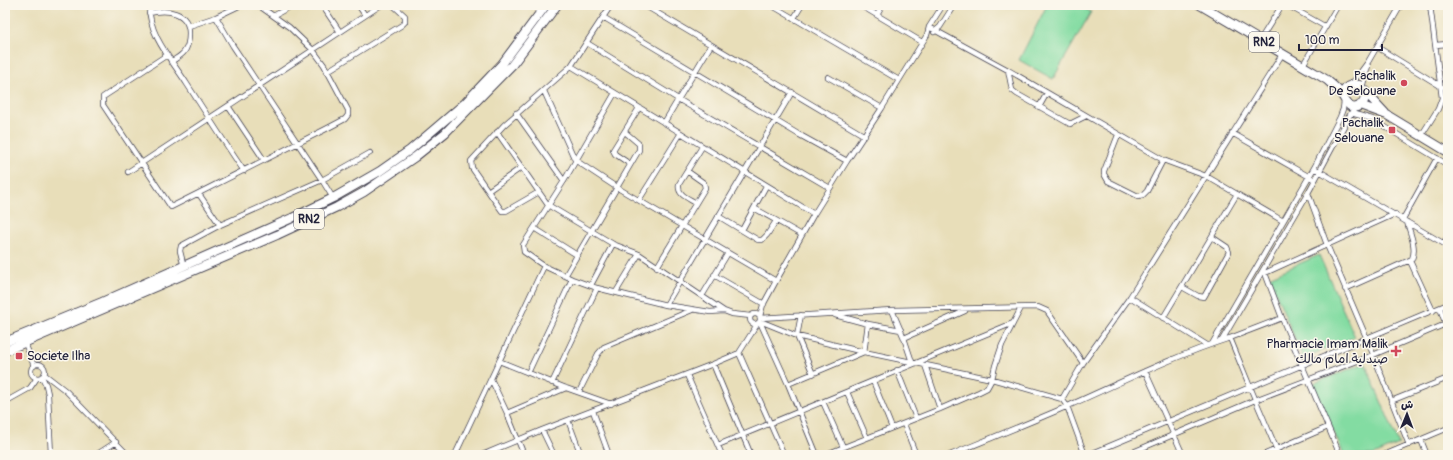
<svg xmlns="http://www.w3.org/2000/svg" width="1453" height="460" font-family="Pangolin,'Playpen Sans Arabic',sans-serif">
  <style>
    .green { fill: #83dca2; stroke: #527f6e }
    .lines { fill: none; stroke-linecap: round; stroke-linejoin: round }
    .minor-casing { stroke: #403e4e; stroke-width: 6 }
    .trunk-casing { stroke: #403e4e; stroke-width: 10 }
    .minor { stroke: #fff; stroke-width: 4.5 }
    .trunk { stroke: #fff; stroke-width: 8 }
    .poi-dot { fill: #d1495b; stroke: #fbf7ec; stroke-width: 1.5 }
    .labels { text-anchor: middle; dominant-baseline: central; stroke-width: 3; stroke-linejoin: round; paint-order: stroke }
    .shield { fill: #fbf7ec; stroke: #636270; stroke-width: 1 }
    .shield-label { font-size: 12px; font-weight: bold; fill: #22223b }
    .poi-label { font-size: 13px; fill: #22223b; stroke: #fbf7ec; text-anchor: end }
  </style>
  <rect width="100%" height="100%" fill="#fbf7ec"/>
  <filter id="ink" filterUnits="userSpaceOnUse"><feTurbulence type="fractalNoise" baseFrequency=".025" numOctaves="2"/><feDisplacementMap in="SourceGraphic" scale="8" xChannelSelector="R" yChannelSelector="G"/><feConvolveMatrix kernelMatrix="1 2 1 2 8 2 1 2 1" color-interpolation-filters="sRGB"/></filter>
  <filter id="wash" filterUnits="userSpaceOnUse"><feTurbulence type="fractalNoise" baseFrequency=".012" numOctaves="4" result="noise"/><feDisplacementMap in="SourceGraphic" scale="16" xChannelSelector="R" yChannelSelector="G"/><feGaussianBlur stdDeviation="0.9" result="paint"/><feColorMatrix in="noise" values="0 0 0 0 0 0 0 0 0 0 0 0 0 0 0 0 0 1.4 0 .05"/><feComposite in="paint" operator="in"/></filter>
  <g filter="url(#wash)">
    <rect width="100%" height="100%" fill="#e8deb9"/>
    <path class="green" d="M 1047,5 L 1079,5 L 1091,12 L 1053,79 L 1019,60 Z
      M 1319,255 L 1355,337 L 1303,358 L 1269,277 Z
      M 1365,363 L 1399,444 L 1374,455 L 1344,455 L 1312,384 Z"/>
  </g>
  <g filter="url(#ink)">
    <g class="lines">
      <defs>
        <path id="minor" d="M 149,5 C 149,36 171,59 187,84 C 206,113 224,142 244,171
          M 322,5 L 340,32
          M 358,5 L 365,15
          M 644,5 L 865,136
          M 771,5 L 899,80
          M 860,5 L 922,42
          M 1287,5 L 1326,27
          M 149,13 C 167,9 189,11 189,34 C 189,39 188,47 184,52 C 181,56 175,59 171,62
          M 275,15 L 293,5
          M 877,15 L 883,5
          M 216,17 L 233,46 L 322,180 L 333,198
          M 603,17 L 798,134 L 847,161
          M 794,18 L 802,5
          M 189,26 L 216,17 L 241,5
          M 929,27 L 1008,70 L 1163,160 L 1147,191 L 1143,195 L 1138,196 L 1108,181 L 1104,174 L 1104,171 L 1118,135
          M 934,32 L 940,27 L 954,5
          M 1260,40 L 1282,5
          M 587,43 L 678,99 L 830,188
          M 1435,45 L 1448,44
          M 1377,47 L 1442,87
          M 167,55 L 103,97 L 103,105 L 171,207 L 326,129 L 345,119 L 348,115 L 348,110 L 324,65 L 313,50 L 289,27 L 258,5
          M 1303,65 L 1338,5
          M 571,66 L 814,214
          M 1008,70 L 1012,90 L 1017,94 L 1070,124 L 1086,116
          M 326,72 L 402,25 L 405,22 L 405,16 L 393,5
          M 828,77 L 882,108
          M 1351,85 L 1368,62 L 1401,5
          M 1362,88 L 1368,66
          M 544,91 L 575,160 L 616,187 L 776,281
          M 615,93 L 564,181 L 523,245 L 524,252 L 544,266 L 572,279 L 597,288 L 666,305 L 710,312 L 724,311 L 732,314 L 751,316
          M 228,106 L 264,160
          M 1039,107 L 1047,93
          M 516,113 L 564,181
          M 1351,113 L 1372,119 L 1448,165
          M 664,123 L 711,45
          M 497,132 L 548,205 L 613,244 L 639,254 L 724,311
          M 1232,133 L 1315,180
          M 1421,136 L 1438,109 L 1442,98 L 1430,5
          M 1163,160 L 1206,176 L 1283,221
          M 630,164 L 615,154 L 613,150 L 639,108
          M 1314,168 L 1448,246
          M 128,172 L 381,5
          M 488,191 L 522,167
          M 539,192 L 506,211 L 502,211 L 472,168 L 471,161 L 504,125 L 571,66 L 611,5
          M 1308,193 L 1327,245 L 1367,339 L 1409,445
          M 639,200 L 681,133
          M 696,203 C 688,198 677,195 679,184 L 702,147
          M 754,208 L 802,235
          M 718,216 L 758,240 L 762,240 L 767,235 L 776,221
          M 1403,219 L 1437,158
          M 220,225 L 322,180 L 370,153
          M 534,228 L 577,255
          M 742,230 L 766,186
          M 1444,243 L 1448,236
          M 1410,261 L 1433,311
          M 184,267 L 180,251 L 181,246 L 220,225 L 199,194
          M 657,267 L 705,188 L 704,183 L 687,171
          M 714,275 L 764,304
          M 565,276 L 639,150 L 639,144 L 625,132
          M 591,285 L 613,244
          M 1182,287 L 1198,296 L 1204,297 L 1229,252 L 1227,247 L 1212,237
          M 1345,289 L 1412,259 C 1417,248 1410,233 1407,222
          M 616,292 L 639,254
          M 702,296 L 728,253
          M 1130,297 L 1207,345
          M 666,305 L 792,92
          M 1440,308 L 1448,331
          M 892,310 L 904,338 L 912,362
          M750 319a5 5 0 1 1 10 0a5 5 0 1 1-10 0Z
          M 801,315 L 797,336 L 813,374
          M 760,316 L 763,305 L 776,281 L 814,214 L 847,161 L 882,108 L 927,35 L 929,27 L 943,5
          M 760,318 L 892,310 L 1038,307 L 1047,311 L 1083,363
          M 1163,318 L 1237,194
          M 760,321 L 797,336 L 864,352 L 992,379 L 1062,399
          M 760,322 L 788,384 L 817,455
          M 868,324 L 901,330
          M 904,338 L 965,311
          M 1222,340 L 1308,193 L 1351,113 L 1356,108
          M 25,343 L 34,366
          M 1212,344 L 1314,168 L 1340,117 L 1343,109 L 1344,101
          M 739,353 L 784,455
          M 499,361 L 566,388 L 611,404
          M 713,364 L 751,455
          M31 371a7 7 0 1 1 14 0a7 7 0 1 1-14 0Z
          M 925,365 L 940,409
          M 897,370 L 916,418
          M 1145,371 L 1183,455
          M 528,373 L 572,279
          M 44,374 L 66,391 L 128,455
          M 687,375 L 722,455
          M 42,377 L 46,385 L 48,394 L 51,455
          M 491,379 L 507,413 L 524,455
          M 873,381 L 892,428
          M 552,383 L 597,288
          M 788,384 L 864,352 L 868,324 L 835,315
          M 579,392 L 598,354 L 604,347 L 692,310
          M 847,392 L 867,438
          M 1391,401 L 1448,378
          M 5,402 L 30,388 L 37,378
          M 823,402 L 843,447
          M 593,411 L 609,455
          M 507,413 L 566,388
          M 568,420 L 581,455
          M 904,424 L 916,455
          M 542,430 L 554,455
          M 1421,440 L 1427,455
          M 718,445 L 1013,323
          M 96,455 L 116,442
          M 455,455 L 544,266
          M 482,455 L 542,430 L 713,364 L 739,353 L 758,323
          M 824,455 L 940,409 L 979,392 L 987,388 L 992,379 L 995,366 L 1002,345 L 1021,308
          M 950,455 C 989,439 1029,423 1068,406 C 1122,382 1174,356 1230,338
          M 1085,455 L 1067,406 L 1062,399 L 1083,363 L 1130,297 L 1283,53
          M 1088,455 L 1448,304
          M 1126,455 L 1255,400 L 1373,355 L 1448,323
          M 1263,455 L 1328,427
          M 1279,455 L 1250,387 L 1230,338 L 1282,318
          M 1340,455 L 1282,318 L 1265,273 L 1395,214
          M 1384,455 L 1448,428"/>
        <path id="trunk" d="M 1200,5 L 1327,80 C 1332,85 1338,89 1341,94 C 1346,100 1349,113 1361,105 C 1365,102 1365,98 1365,93
          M 1343,95 C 1344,87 1351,83 1359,85 L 1385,113
          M 1360,105 L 1387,115 L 1448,152
          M 5,342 L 102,302 L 292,218 L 333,198 L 380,171 L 410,150 L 465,103 L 502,64 L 546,5
          M 5,351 L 277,235 L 337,207 L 364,192 L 415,157 L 445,133 L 512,65 L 557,5"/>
      </defs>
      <use href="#minor" class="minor-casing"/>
      <use href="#trunk" class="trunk-casing"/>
      <use href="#minor" class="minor"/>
      <use href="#trunk" class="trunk"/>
    </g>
  </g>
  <g class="poi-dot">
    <circle cx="1404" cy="83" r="4"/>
    <rect x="1388" y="126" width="8" height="8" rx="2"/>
    <path d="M1394 345h4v4h4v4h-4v4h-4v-4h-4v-4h4z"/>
    <rect x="15" y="352" width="8" height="8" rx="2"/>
  </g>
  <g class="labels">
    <g class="shield">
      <rect x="1249" y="32" width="30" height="20" rx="3"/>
      <rect x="294" y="209" width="30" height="20" rx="3"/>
    </g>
    <g class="shield-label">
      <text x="1264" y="42">RN2</text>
      <text x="309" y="219">RN2</text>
    </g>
    <g class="poi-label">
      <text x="1396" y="76">Pachalik<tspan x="1396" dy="15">De Selouane</tspan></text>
      <text x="1384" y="123">Pachalik<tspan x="1384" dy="15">Selouane</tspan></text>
      <text x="1388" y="344">Pharmacie Imam Malik<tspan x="1388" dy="15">صيدلية امام مالك</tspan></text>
      <text x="27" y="356" text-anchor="start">Societe Ilha</text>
    </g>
  </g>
  <rect width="1453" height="460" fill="none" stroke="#fbf7ec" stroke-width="20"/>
  <g transform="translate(1407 414) rotate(1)" stroke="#fbf7ec" stroke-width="3" paint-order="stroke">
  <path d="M0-3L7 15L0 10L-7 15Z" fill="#22223b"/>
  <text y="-6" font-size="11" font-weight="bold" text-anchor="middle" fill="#22223b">ش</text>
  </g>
  <path d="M1299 44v6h83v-6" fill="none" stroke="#22223b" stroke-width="2"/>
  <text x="1305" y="44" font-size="12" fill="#22223b" stroke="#fbf7ec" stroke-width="3" paint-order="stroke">100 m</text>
</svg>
